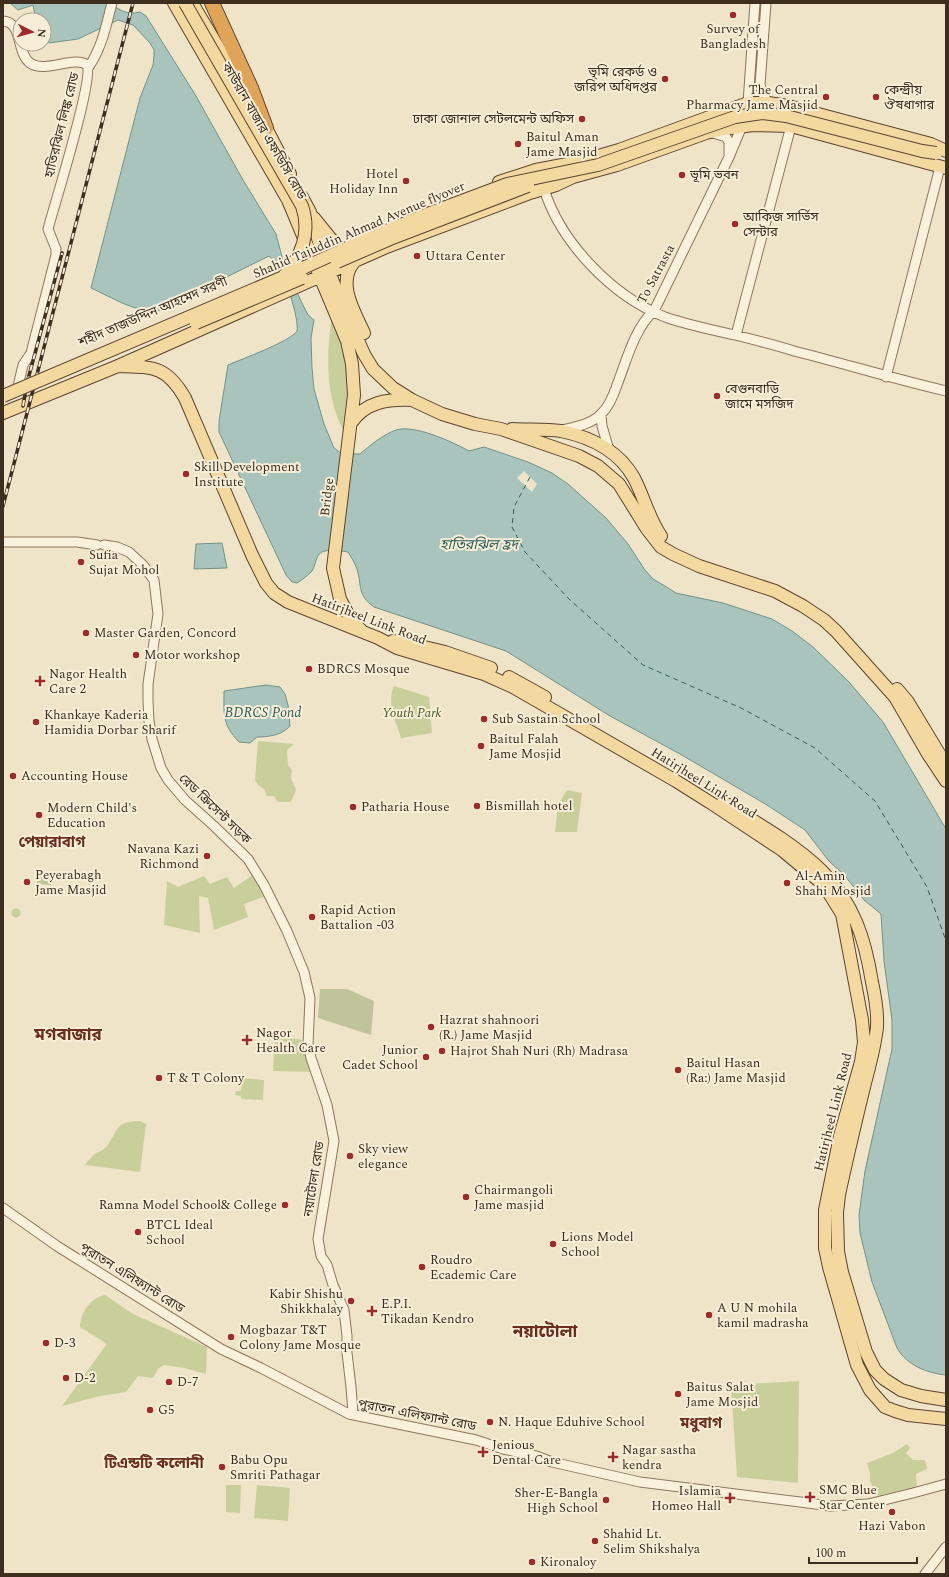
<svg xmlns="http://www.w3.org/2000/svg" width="949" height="1577" font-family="Spectral,'Noto Sans Bengali',serif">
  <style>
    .green { fill: #c9cf9b }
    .cemetery { fill: #bfc49a }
    .water { fill: #a9c4bc; stroke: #6f938a }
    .pier { fill: #f0e4c8 }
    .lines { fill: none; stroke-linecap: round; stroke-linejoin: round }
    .ferry { stroke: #2f5d5a; stroke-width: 1; stroke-dasharray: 5 4; stroke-linecap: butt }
    .minor-casing { stroke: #8d765c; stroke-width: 11 }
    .major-casing { stroke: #5b4430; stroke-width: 14 }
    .highway-casing { stroke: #5b4430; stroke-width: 16 }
    .minor { stroke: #faf1dc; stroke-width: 9 }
    .major { stroke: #f3d9a0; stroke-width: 12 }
    .highway { stroke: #e0a458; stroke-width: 14 }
    .rail-casing { stroke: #3d2e20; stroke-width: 3.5 }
    .rail { stroke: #f7eed8; stroke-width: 2; stroke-dasharray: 6; stroke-linecap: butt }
    .major-bridge-casing { stroke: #5b4430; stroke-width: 14; stroke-linecap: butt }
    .major-bridge { stroke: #f3d9a0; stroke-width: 12 }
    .poi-dot { fill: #9e2a2b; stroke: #f7eed8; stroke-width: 1.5 }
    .labels { text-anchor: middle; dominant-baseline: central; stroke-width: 4; stroke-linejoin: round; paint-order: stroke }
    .poi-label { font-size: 13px; fill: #3d2e20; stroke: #f7eed8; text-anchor: start }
    .street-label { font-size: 13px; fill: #3d2e20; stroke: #f7eed8 }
    .park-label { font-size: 13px; font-style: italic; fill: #4d5a26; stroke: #f7eed8 }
    .water-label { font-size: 14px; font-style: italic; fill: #2f5d5a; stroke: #f7eed8 }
    .quarter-label { font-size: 15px; font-weight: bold; fill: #6b2e1e; stroke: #f7eed8 }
    .district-label { font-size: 17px; font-weight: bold; fill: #6b2e1e; stroke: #f7eed8 }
  </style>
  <rect width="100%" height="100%" fill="#f0e4c8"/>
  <path class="green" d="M 332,315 C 338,331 345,347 347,363 C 350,387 347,409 344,432 C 325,396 326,356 332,315 Z
    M 394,686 L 429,697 L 432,733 L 401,738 C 396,722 386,702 394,686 Z
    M 258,741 L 294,744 L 287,750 L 288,765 L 292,770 L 291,778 L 296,790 L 291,802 L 278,802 L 274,796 L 266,796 L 265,790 L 258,785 L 255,780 Z
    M 567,790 L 582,793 L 577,832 L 555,832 L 558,805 Z
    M 254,874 L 266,896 L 244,904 L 248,917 L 214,930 L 208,898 L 199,896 L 200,933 L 164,925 L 167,881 L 178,887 L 204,876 L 210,884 L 227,877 L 234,888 Z
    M11.5 913a4.5 4.5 0 1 1 9 0a4.5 4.5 0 1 1-9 0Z
    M 275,1036 L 311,1041 L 316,1072 L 273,1071 Z
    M 242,1078 L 264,1080 L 263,1100 L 241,1099 L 241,1096 L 235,1095 L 236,1091 L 241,1091 Z
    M 140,1121 L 146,1124 L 140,1172 L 85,1165 C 88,1161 92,1156 96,1153 C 100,1151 104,1150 107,1146 C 119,1129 114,1122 140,1121 Z
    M 105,1295 L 133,1314 L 207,1347 L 206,1374 L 184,1368 L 164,1365 L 158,1369 L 153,1378 L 138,1376 L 126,1392 L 100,1396 L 62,1406 L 106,1345 L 104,1342 L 80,1327 C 81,1312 90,1298 105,1295 Z
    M 799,1381 L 798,1483 L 737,1477 L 731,1385 Z
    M 907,1444 L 910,1448 L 906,1453 L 913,1460 L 925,1460 L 927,1469 L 916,1474 L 917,1487 L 877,1496 L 870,1481 L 870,1474 L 867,1463 L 893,1453 Z
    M 226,1485 L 241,1485 L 240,1513 L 226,1512 Z
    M 257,1485 L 290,1488 L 288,1521 L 254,1518 Z"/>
  <path class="cemetery" d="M 38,873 L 51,874 L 51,885 L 37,884 Z
    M 320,989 L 347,989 L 374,1001 L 371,1035 L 318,1018 Z"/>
  <path class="water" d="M 10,3 L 107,3 C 120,8 124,16 140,12 L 146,16 L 196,96 L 243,180 L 276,234 L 284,264 L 301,301 L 308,315 L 314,320 L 311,338 L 312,368 L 314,389 L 324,424 L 334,448 L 342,454 L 360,454 C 369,446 384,434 396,430 C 414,424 453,442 469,451 L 484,447 L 528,462 L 552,473 L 568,484 L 606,518 L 628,544 L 645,570 L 653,579 L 665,586 L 676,593 L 723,603 L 772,619 L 792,631 L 813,647 L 849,682 L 883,722 L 946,829 L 946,1375 C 926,1373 907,1365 897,1348 L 872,1282 L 860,1233 L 859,1215 L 865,1171 L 892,1049 L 892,1020 L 884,961 L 881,914 L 864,900 L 845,876 L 828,860 L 805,830 L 767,805 L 680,754 L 610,716 L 506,651 L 374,607 C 357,595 362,586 357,569 C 355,563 351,557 348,552 C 341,551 332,549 325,551 C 315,553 317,563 312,571 C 308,575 302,580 297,583 L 292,582 L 286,575 L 219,432 L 219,421 L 228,365 C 242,359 291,341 297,331 C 299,317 285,277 278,265 C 276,262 272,259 269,256 L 158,311 C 134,312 113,298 91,288 L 140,98 L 153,65 L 154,56 L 154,50 L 150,43 L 133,25 L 118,20 L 78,39 L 49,43 L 44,35 L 44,20 L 36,20 L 33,5 L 18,10 Z
    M 222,543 L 227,568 L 194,569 L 196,544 Z
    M 266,685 L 280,687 L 285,694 L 288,705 L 290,726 C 282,735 269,737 257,737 L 250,743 L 239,742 C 222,724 224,715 224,691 Z"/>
  <path class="pier" d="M 524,471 L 537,484 L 532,492 L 517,478 Z"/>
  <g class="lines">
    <path class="ferry" d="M 530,477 L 514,507 L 512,527 L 525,552 L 569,599 L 643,665 L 741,708 L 815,748 L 875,801 L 927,887 L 946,941"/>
    <defs>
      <path id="minor" d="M 766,3 L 760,85 L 763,94 L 768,103
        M 3,21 C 23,22 16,53 30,63 C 46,74 74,55 87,65 C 94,79 54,206 48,229 L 56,249 L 56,255 L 31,353 L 23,365 L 18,386
        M 88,68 C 102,48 106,26 112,3
        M 748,103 L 755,3
        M 713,133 L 726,137 L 729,142 L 729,154
        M 544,189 C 561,243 612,296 665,317 C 688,325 712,330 735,335 C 755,340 775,345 794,351 C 845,364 895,379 946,391
        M 736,335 L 791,126
        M 886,377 L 940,167
        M 601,415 L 602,426 L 609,450
        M 562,430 C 575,427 592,424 601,414 C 609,407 614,394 617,385 C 626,362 635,327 654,311 L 729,157 L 742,126
        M 3,542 L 77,542 L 97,545
        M 104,545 L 117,547 L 129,552 L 143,565 L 154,580 L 158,614 L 148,684 L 148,701 L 149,721 L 152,739 L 161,768 L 168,780 L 185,800 L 214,826 L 248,859 L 264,885 L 287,931 L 304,972 L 310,998 L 308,1045 L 311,1058 L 327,1105 L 334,1141 L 318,1239 L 321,1256 L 327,1265 L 333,1285 L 344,1310 L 347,1336 L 347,1353 L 351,1387 L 353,1413 L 359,1416
        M 3,1208 L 57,1246 L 221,1349 L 261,1368 L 349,1414 L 476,1440 L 503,1449 L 536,1456 L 552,1462 L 640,1482 L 800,1502 L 830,1506 L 868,1504 L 913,1493 L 946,1484
        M 925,1574 L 946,1547"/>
      <path id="major" d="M 174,3 L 288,200 L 347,341 L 352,364 L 354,395 L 333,568 L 340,599 L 351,620 L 361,630
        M 192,3 L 266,128 L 290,174
        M 746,111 L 748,103 L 768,103 L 788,106 L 931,144 L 946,151
        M 499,182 L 536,170 L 578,162 L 619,150 L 748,103 L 749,115 L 755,123
        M 302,197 L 310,212 L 323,255 L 338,295 L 364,354 L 373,369 L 393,388 L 412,400 L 442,414 L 475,424 L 501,429 L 579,456 L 598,466 L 619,484 L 647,529 L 661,547 L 673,554 L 699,566 L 775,591 L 803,606 L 824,620 L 836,631 L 895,697 L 928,754 L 946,781
        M 314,218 L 331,239 L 340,247
        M 354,262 C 336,283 355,313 364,333
        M 118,366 C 152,367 166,365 185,398 L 252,555 L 266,583 L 274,593 L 288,602 L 378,638 L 397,648 L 484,674 L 513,687 L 676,781 L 711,803 L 782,850 L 824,885 L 842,914 L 862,1020 L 864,1042 L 861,1062 L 840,1136 L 825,1210 L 825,1248 L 829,1267 L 857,1365 L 870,1390 L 885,1407 L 895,1411 L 908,1415 L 946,1419
        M 3,413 L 118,366 L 384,248 L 530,193 L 556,185 L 573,177 L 617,165 L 706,133 L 724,129 L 753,125 L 791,126 L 946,168
        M 351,423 C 365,402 387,399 412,400
        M 512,429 C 528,430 545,429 561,431 C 590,437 619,451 634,478 C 644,497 649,519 661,536
        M 393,641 L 420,646 L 445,652 L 491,668
        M 509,677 L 545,697
        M 897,689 L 908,702 L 946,765
        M 723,802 C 757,823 793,843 822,871 C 854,903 865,939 872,982 C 875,996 878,1011 877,1027 C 875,1046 870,1064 865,1083 C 856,1120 847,1157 839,1195 L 837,1213 L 838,1251 L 842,1272 L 866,1352 L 875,1370 L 884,1379 L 901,1390 L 921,1396 L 946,1400"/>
      <path id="highway" d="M 212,3 L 251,88 L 266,128"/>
    </defs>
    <use href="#minor" class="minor-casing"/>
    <use href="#major" class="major-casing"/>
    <use href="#highway" class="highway-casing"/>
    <use href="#minor" class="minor"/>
    <use href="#major" class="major"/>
    <use href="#highway" class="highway"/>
    <defs>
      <path id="rail" d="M 23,406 L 27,383 L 62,253
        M 3,506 L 133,3"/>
    </defs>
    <use href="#rail" class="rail-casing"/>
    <use href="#rail" class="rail"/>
    <defs>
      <path id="major-bridge" d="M 185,3 L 302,206 C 311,233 302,255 284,276
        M 337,262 L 390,239 L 528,186
        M 196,323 L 302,278
        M 3,396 L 281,278 L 371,237 L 435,211 L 507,184 L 598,165 L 735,117 L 762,113 L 786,116 L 922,151 L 936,153"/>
    </defs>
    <use href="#major-bridge" class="major-bridge-casing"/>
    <use href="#major-bridge" class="major-bridge"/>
  </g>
  <g class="poi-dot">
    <circle cx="733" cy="15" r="4"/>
    <circle cx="665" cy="79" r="4"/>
    <circle cx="826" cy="97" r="4"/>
    <circle cx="876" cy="97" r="4"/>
    <circle cx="582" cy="119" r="4"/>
    <circle cx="518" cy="144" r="4"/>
    <circle cx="682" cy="175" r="4"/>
    <circle cx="406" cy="181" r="4"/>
    <circle cx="735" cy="224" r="4"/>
    <circle cx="417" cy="256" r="4"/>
    <circle cx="717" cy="396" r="4"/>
    <circle cx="186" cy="474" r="4"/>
    <circle cx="81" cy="562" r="4"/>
    <circle cx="86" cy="633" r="4"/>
    <circle cx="136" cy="655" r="4"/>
    <circle cx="309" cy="669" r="4"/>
    <path d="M38 675h4v4h4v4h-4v4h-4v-4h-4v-4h4z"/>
    <circle cx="484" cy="719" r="4"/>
    <circle cx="36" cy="722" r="4"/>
    <circle cx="481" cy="746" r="4"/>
    <circle cx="13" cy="776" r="4"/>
    <circle cx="477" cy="806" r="4"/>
    <circle cx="353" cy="807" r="4"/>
    <circle cx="39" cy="815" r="4"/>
    <circle cx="207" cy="856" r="4"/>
    <circle cx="27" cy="882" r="4"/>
    <circle cx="787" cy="883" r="4"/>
    <circle cx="312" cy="917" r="4"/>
    <circle cx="431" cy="1027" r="4"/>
    <path d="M245 1034h4v4h4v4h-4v4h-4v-4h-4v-4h4z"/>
    <circle cx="442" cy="1051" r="4"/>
    <circle cx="426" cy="1057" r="4"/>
    <circle cx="678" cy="1070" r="4"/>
    <circle cx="159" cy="1078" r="4"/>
    <circle cx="350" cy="1156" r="4"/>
    <circle cx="466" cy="1197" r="4"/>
    <circle cx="285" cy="1205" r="4"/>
    <circle cx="138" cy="1232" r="4"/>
    <circle cx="553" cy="1244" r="4"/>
    <circle cx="422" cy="1267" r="4"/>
    <circle cx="351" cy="1301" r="4"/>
    <path d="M370 1305h4v4h4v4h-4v4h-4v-4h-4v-4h4z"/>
    <circle cx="709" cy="1315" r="4"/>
    <circle cx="231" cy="1337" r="4"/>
    <circle cx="46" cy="1343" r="4"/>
    <circle cx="66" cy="1378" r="4"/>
    <circle cx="169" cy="1382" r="4"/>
    <circle cx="678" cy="1394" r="4"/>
    <circle cx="150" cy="1410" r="4"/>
    <circle cx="490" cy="1422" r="4"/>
    <path d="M481 1446h4v4h4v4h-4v4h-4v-4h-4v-4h4z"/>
    <path d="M611 1451h4v4h4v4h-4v4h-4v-4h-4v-4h4z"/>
    <circle cx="222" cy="1467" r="4"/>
    <path d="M808 1491h4v4h4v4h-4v4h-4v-4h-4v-4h4z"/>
    <path d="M728 1492h4v4h4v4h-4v4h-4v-4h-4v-4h4z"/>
    <circle cx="606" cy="1500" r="4"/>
    <circle cx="892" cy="1512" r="4"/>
    <circle cx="595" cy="1541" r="4"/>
    <circle cx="532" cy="1562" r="4"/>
  </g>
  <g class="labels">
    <g class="poi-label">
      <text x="733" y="29" text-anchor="middle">Survey of<tspan x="733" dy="15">Bangladesh</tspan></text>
      <text x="657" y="72" text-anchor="end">ভূমি রেকর্ড ও<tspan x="657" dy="15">জরিপ অধিদপ্তর</tspan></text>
      <text x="818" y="90" text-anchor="end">The Central<tspan x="818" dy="15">Pharmacy Jame Masjid</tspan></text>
      <text x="884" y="90">কেন্দ্রীয়<tspan x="884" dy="15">ঔষধাগার</tspan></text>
      <text x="574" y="119" text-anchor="end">ঢাকা জোনাল সেটলমেন্ট অফিস</text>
      <text x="526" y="137">Baitul Aman<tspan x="526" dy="15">Jame Masjid</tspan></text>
      <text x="398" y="174" text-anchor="end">Hotel<tspan x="398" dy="15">Holiday Inn</tspan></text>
      <text x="690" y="175">ভূমি ভবন</text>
      <text x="743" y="217">আকিজ সার্ভিস<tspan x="743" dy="15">সেন্টার</tspan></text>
      <text x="425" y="256">Uttara Center</text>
      <text x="725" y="389">বেগুনবাড়ি<tspan x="725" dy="15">জামে মসজিদ</tspan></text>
      <text x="194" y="467">Skill Development<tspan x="194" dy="15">Institute</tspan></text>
      <text x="89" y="555">Sufia<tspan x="89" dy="15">Sujat Mohol</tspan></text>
      <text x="94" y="633">Master Garden, Concord</text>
      <text x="144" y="655">Motor workshop</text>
      <text x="317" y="669">BDRCS Mosque</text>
      <text x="49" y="674">Nagor Health<tspan x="49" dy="15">Care 2</tspan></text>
      <text x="44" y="715">Khankaye Kaderia<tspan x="44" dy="15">Hamidia Dorbar Sharif</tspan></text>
      <text x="492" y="719">Sub Sastain School</text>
      <text x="489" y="739">Baitul Falah<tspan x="489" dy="15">Jame Mosjid</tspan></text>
      <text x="21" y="776">Accounting House</text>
      <text x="485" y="806">Bismillah hotel</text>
      <text x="361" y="807">Patharia House</text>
      <text x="47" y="808">Modern Child's<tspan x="47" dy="15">Education</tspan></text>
      <text x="199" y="849" text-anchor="end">Navana Kazi<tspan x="199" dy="15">Richmond</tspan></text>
      <text x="35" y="875">Peyerabagh<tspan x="35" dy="15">Jame Masjid</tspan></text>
      <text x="795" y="876">Al-Amin<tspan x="795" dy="15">Shahi Mosjid</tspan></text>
      <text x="320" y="910">Rapid Action<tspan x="320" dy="15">Battalion -03</tspan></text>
      <text x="439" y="1020">Hazrat shahnoori<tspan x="439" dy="15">(R.) Jame Masjid</tspan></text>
      <text x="256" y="1033">Nagor<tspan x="256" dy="15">Health Care</tspan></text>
      <text x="418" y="1050" text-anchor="end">Junior<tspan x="418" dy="15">Cadet School</tspan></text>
      <text x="450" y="1051">Hajrot Shah Nuri (Rh) Madrasa</text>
      <text x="686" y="1063">Baitul Hasan<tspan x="686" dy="15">(Ra:) Jame Masjid</tspan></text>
      <text x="167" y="1078">T &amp; T Colony</text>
      <text x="358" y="1149">Sky view<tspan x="358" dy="15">elegance</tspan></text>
      <text x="474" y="1190">Chairmangoli<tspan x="474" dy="15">Jame masjid</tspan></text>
      <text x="277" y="1205" text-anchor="end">Ramna Model School&amp; College</text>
      <text x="146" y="1225">BTCL Ideal<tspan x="146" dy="15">School</tspan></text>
      <text x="561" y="1237">Lions Model<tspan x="561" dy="15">School</tspan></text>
      <text x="430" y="1260">Roudro<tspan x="430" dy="15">Ecademic Care</tspan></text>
      <text x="343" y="1294" text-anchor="end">Kabir Shishu<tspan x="343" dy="15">Shikkhalay</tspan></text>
      <text x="381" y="1304">E.P.I.<tspan x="381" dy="15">Tikadan Kendro</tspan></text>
      <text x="717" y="1308">A U N mohila<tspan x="717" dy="15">kamil madrasha</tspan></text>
      <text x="239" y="1330">Mogbazar T&amp;T<tspan x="239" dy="15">Colony Jame Mosque</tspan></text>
      <text x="54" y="1343">D-3</text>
      <text x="74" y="1378">D-2</text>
      <text x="177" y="1382">D-7</text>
      <text x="686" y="1387">Baitus Salat<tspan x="686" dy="15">Jame Mosjid</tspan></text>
      <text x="158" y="1410">G5</text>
      <text x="498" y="1422">N. Haque Eduhive School</text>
      <text x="492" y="1445">Jenious<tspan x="492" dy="15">Dental Care</tspan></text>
      <text x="622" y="1450">Nagar sastha<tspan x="622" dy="15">kendra</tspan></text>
      <text x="230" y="1460">Babu Opu<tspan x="230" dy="15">Smriti Pathagar</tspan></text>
      <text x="819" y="1490">SMC Blue<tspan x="819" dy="15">Star Center</tspan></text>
      <text x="721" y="1491" text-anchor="end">Islamia<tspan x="721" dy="15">Homeo Hall</tspan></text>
      <text x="598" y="1493" text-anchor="end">Sher-E-Bangla<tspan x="598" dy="15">High School</tspan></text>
      <text x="892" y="1526" text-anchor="middle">Hazi Vabon</text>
      <text x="603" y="1534">Shahid Lt.<tspan x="603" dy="15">Selim Shikshalya</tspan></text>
      <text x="540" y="1562">Kironaloy</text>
    </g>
    <g class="street-label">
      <text transform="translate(62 125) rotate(-76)">হাতিরঝিল লিঙ্ক রোড</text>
      <text transform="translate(264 131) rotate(60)">কাউরান বাজার এফডিসি রোড</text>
      <text transform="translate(359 230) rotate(-23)">Shahid Tajuddin Ahmad Avenue flyover</text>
      <text transform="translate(656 274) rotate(-62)">To Satrasta</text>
      <text transform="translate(153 312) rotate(-23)">শহীদ তাজউদ্দিন আহমেদ সরণী</text>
      <text transform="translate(327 497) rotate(-83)">Bridge</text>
      <text transform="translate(369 619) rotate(21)">Hatirjheel Link Road</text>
      <text transform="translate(704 783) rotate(32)">Hatirjheel Link Road</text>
      <text transform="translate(215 809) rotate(44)">রেড ক্রিসেন্ট সড়ক</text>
      <text transform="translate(833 1112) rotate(-76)">Hatirjheel Link Road</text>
      <text transform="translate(314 1179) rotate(-81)">নয়াটোলা রোড</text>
      <text transform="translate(132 1278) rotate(32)">পুরাতন এলিফ্যান্ট রোড</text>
      <text transform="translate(417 1415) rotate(11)">পুরাতন এলিফ্যান্ট রোড</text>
    </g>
    <g class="park-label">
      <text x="412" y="713">Youth Park</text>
    </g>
    <g class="water-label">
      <text x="479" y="544">হাতিরঝিল হ্রদ</text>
      <text x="263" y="712">BDRCS Pond</text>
    </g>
    <g class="quarter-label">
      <text x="52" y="842">পেয়ারাবাগ</text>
      <text x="701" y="1423">মধুবাগ</text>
      <text x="154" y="1463">টিএন্ডটি কলোনী</text>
    </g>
    <g class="district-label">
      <text x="68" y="1035">মগবাজার</text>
      <text x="545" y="1332">নয়াটোলা</text>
    </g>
  </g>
  <rect width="949" height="1577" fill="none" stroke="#3d2e20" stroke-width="8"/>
  <g transform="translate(32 32) rotate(96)"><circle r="19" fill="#f7eed8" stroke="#ada18e"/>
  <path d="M0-3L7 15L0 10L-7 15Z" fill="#9e2a2b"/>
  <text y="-6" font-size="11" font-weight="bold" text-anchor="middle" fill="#3d2e20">N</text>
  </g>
  <path d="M809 1557v6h108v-6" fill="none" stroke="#3d2e20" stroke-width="2"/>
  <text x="815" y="1557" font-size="12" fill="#3d2e20" stroke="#f7eed8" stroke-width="3" paint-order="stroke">100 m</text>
</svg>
